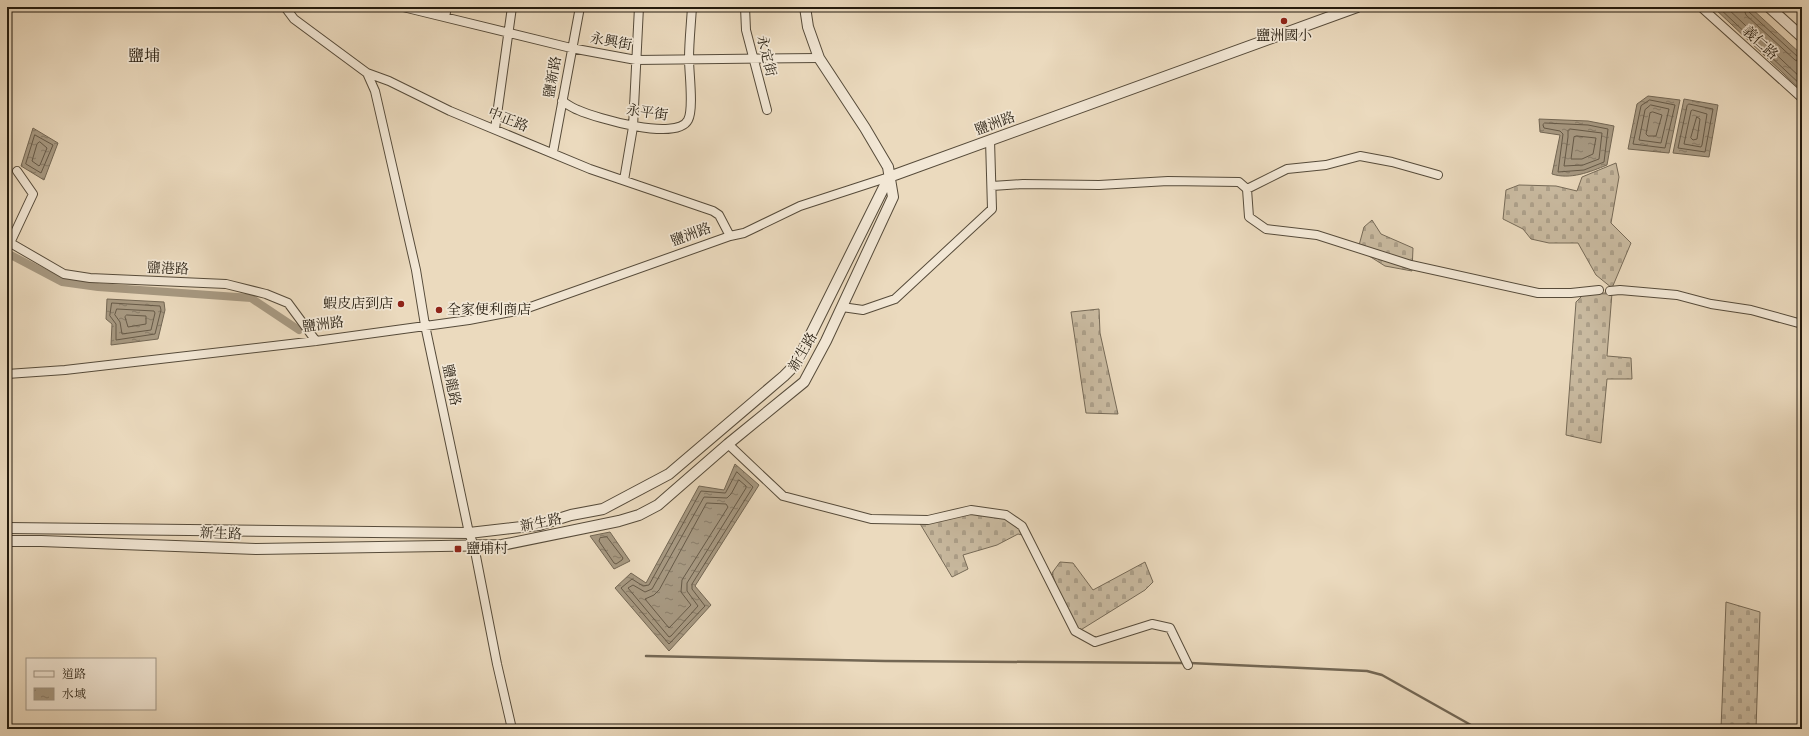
<svg xmlns="http://www.w3.org/2000/svg" width="1809" height="736" font-family="'IM FELL DW Pica','Noto Serif TC',serif">
  <style>
    .cemetery { fill: url(#cemetery-stones); stroke: #766a57 }
    .water { fill: url(#water-ripples); stroke: #736754 }
    .lines { fill: none; stroke-linecap: round; stroke-linejoin: round }
    .shore { stroke: #665a48; stroke-width: 1 }
    .stream { stroke: #736754; stroke-width: 2.5 }
    .canal { stroke: #a79982; stroke-width: 8 }
    .minor-casing { stroke: #564b3a; stroke-width: 10 }
    .tertiary-casing { stroke: #564b3a; stroke-width: 12 }
    .minor { stroke: #f2e7d5; stroke-width: 8 }
    .tertiary { stroke: #f2e7d5; stroke-width: 10 }
    .poi-dot { fill: #8f2418; stroke: #f2e7d5; stroke-width: 1.5 }
    .labels { text-anchor: middle; dominant-baseline: central; stroke-width: 3.5; stroke-linejoin: round; paint-order: stroke }
    .poi-label { font-size: 14px; fill: #241b0e; stroke: #f2e7d5; text-anchor: start }
    .street-label { font-size: 14px; fill: #241b0e; stroke: #f2e7d5 }
    .quarter-label { font-size: 16px; fill: #241b0e; stroke: #f2e7d5 }
  </style>
  <defs>
    <pattern id="cemetery-stones" width="16" height="16" patternUnits="userSpaceOnUse"><rect width="16" height="16" fill="#c9baa0"/><path d="M2 7V4a2 2 0 0 1 4 0v3zM10 15v-3a2 2 0 0 1 4 0v3z" fill="#ac9f89"/></pattern>
    <pattern id="water-ripples" width="26" height="14" patternUnits="userSpaceOnUse"><rect width="26" height="14" fill="#a79982"/><path d="M2 4q2-2 4 0t4 0M15 11q2-2 4 0t4 0" fill="none" stroke="#887c69"/></pattern>
  </defs>
  <rect width="100%" height="100%" fill="#ebdabe"/>
  <filter id="stains"><feTurbulence type="fractalNoise" baseFrequency=".005" numOctaves="4"/><feColorMatrix values="0 0 0 0 .2 0 0 0 0 .09 0 0 0 0 .02 0 0 0 .5 -.17"/></filter>
  <radialGradient id="worn" r=".72"><stop offset=".6" stop-color="#630" stop-opacity="0"/><stop offset="1" stop-color="#630" stop-opacity=".3"/></radialGradient>
  <path class="cemetery" d="M 1616,163 L 1619,177 L 1611,223 L 1631,243 L 1612,288 L 1596,275 L 1578,243 L 1549,243 L 1531,239 L 1523,229 L 1503,219 L 1506,190 L 1519,185 L 1556,186 L 1577,191 L 1582,177 Z
    M 1372,220 L 1381,234 L 1413,248 L 1412,271 L 1385,266 L 1358,249 L 1364,227 Z
    M 1585,293 L 1612,293 L 1607,356 L 1631,358 L 1632,379 L 1607,379 L 1601,443 L 1566,435 L 1576,302 Z
    M 1099,309 L 1100,333 L 1118,414 L 1086,413 L 1071,312 Z
    M 980,510 L 1008,513 L 1031,537 L 1018,534 L 997,545 L 963,555 L 968,569 L 952,577 L 916,517 Z
    M 1060,562 L 1073,563 L 1093,590 L 1145,562 L 1153,582 L 1145,590 L 1079,631 L 1064,608 L 1052,573 Z
    M 1726,602 L 1760,612 L 1756,729 L 1721,729 Z"/>
  <path class="water" d="M 1713,7 L 1750,7 L 1802,55 L 1802,91 Z
    M 1648,96 L 1680,100 L 1669,153 L 1628,149 L 1637,104 Z
    M 1684,99 L 1718,105 L 1709,157 L 1673,153 Z
    M 1539,119 L 1588,121 L 1614,126 L 1607,165 C 1590,172 1570,180 1552,174 L 1560,135 L 1540,132 Z
    M 33,128 L 58,143 L 44,180 L 21,166 Z
    M 107,299 L 164,302 L 165,310 L 158,339 L 111,345 L 112,324 L 106,319 Z
    M 735,464 L 759,485 L 695,586 L 711,605 L 669,651 L 615,588 L 631,573 L 646,583 L 699,486 L 724,490 Z
    M 610,532 L 630,561 L 614,569 L 590,536 Z"/>
  <g class="lines">
    <path class="shore" d="M 1718,7 L 1802,86
      M 1726,7 L 1802,79
      M 1743,7 L 1746,15 L 1795,60 L 1802,63
      M 1748,7 L 1749,12 L 1798,57 L 1802,58
      M 1650,100 L 1675,105 L 1665,148 L 1633,144 L 1641,106 Z
      M 1689,104 L 1713,109 L 1705,152 L 1678,148 L 1687,106 Z
      M 1651,105 L 1669,109 L 1661,143 L 1639,140 L 1645,110 Z
      M 1693,110 L 1707,114 L 1702,145 L 1701,147 L 1684,144 L 1691,111 Z
      M 1653,112 L 1662,115 L 1656,136 L 1648,136 L 1646,134 L 1650,113 Z
      M 1697,117 L 1700,119 L 1697,139 L 1693,140 L 1691,138 Z
      M 1545,123 L 1588,125 L 1608,129 L 1604,162 L 1584,170 L 1558,172 L 1563,134 L 1560,131 L 1544,128 L 1543,125 Z
      M 1570,129 L 1602,133 L 1599,159 L 1583,165 L 1564,166 L 1568,137 L 1568,131 Z
      M 35,135 L 53,145 L 41,173 L 26,164 Z
      M 1577,136 L 1596,138 L 1593,154 L 1582,159 L 1571,159 L 1574,137 Z
      M 40,142 L 47,148 L 40,165 L 39,166 L 32,161 L 37,144 Z
      M 112,303 L 160,306 L 161,310 L 155,334 L 116,340 L 116,324 L 110,316 Z
      M 117,309 L 154,311 L 155,313 L 151,330 L 122,334 L 120,322 L 115,315 Z
      M 127,315 L 146,316 L 146,324 L 128,327 L 125,317 Z
      M 737,472 L 753,487 L 692,584 L 692,589 L 705,606 L 669,644 L 621,588 L 632,579 L 643,586 L 649,585 L 701,491 L 725,493 Z
      M 739,480 L 746,486 L 746,488 L 687,583 L 687,591 L 698,606 L 671,636 L 669,637 L 628,588 L 633,585 L 645,592 L 652,589 L 704,497 L 727,498 L 731,494 Z
      M 707,503 L 726,504 L 728,507 L 682,580 L 681,592 L 691,605 L 669,628 L 645,599 L 654,595 L 659,590 Z
      M 607,537 L 623,558 L 622,560 L 616,564 L 614,563 L 599,541 L 600,538 Z"/>
    <path class="stream" d="M 646,656 L 885,661 L 1185,663
      M 1190,663 L 1367,671 L 1382,675 L 1478,729"/>
    <path class="canal" d="M 7,253 L 62,282 L 98,287 L 251,298 L 299,330"/>
    <defs>
      <path id="minor" d="M 285,7 L 294,19 L 367,73 L 389,81 L 450,111 L 590,169 L 713,211 L 719,215 L 730,236
        M 403,7 L 571,48 L 636,60 L 819,58
        M 745,7 L 746,30 L 767,110
        M 1701,7 L 1802,98
        M 445,17 L 447,7
        M 367,73 L 375,91 L 416,270 L 425,325 L 469,533 L 474,546 L 497,664 L 512,729
        M 562,101 C 567,104 572,108 578,110 C 596,118 677,142 688,120 C 694,109 689,73 689,59 C 689,42 691,24 692,7
        M 495,129 L 512,7
        M 553,152 L 580,7
        M 624,180 L 633,127 L 639,7
        M 992,186 L 1023,184 L 1099,185 L 1168,181 L 1239,182 L 1247,189 L 1249,217 L 1266,229 L 1317,235 L 1411,265 L 1538,293 L 1571,293 L 1599,290
        M 1247,189 L 1287,169 L 1326,165 L 1360,156 L 1392,162 L 1438,175
        M 7,241 L 64,274 L 90,278 L 226,284 L 266,294 L 288,303 L 316,341
        M 10,243 L 33,194 L 17,171
        M 1610,291 L 1620,290 L 1677,295 L 1711,304 L 1751,310 L 1802,324
        M 842,307 L 863,310 L 895,299 L 992,209 L 990,140
        M 7,374 L 65,370 L 316,341 L 469,320 L 522,310 L 730,236 L 744,233 L 800,206 L 889,177
        M 728,444 L 783,496 L 871,519 L 928,520 L 971,510 L 1006,515 L 1022,526 L 1075,631 L 1095,642 L 1152,624 L 1170,628 L 1188,665"/>
      <path id="tertiary" d="M 1769,7 L 1802,37
        M 889,177 L 1357,7
        M 7,528 L 469,533 L 539,525 L 571,515 L 603,509 L 669,474 L 784,376 L 796,364 L 889,177
        M 7,541 L 41,541 L 256,549 L 502,545 L 619,521 L 639,515 L 658,505 L 728,444 L 804,382 L 826,341 L 893,197 L 888,167 L 865,128 L 819,58 L 808,27 L 805,7"/>
    </defs>
    <use href="#minor" class="minor-casing"/>
    <use href="#tertiary" class="tertiary-casing"/>
    <use href="#minor" class="minor"/>
    <use href="#tertiary" class="tertiary"/>
  </g>
  <g class="poi-dot">
    <circle cx="1284" cy="21" r="4"/>
    <circle cx="401" cy="304" r="4"/>
    <circle cx="439" cy="310" r="4"/>
    <rect x="454" y="545" width="8" height="8" rx="2"/>
  </g>
  <g class="labels">
    <g class="poi-label">
      <text x="1284" y="36" text-anchor="middle">鹽洲國小</text>
      <text x="393" y="304" text-anchor="end">蝦皮店到店</text>
      <text x="447" y="310">全家便利商店</text>
      <text x="466" y="549">鹽埔村</text>
    </g>
    <g class="street-label">
      <text transform="translate(611 42) rotate(10)">永興街</text>
      <text transform="translate(1760 43) rotate(42)">義仁路</text>
      <text transform="translate(766 56) rotate(76)">永定街</text>
      <text transform="translate(553 77) rotate(-80)">鹽新路</text>
      <text transform="translate(647 113) rotate(8)">永平街</text>
      <text transform="translate(508 120) rotate(22)">中正路</text>
      <text transform="translate(995 124) rotate(-20)">鹽洲路</text>
      <text transform="translate(691 235) rotate(-20)">鹽洲路</text>
      <text transform="translate(168 269) rotate(2)">鹽港路</text>
      <text transform="translate(323 325) rotate(-7)">鹽洲路</text>
      <text transform="translate(803 352) rotate(-60)">新生路</text>
      <text transform="translate(451 385) rotate(78)">鹽龍路</text>
      <text transform="translate(541 523) rotate(-11)">新生路</text>
      <text transform="translate(221 534) rotate(2)">新生路</text>
    </g>
    <g class="quarter-label">
      <text x="144" y="56">鹽埔</text>
    </g>
  </g>
  <rect width="1809" height="736" fill="none" stroke="#ebdabe" stroke-width="24"/>
  <rect x="8" y="8" width="1793" height="720" fill="none" stroke="#241b0e" stroke-width="2"/>
  <rect x="12" y="12" width="1785" height="712" fill="none" stroke="#241b0e"/>
  <rect x="26" y="658" width="130" height="52" fill="#f2e7d5" stroke="#a09585"/>
  <rect x="34" y="671" width="20" height="6" fill="#f2e7d5" stroke="#a09585"/>
  <text x="62" y="678" font-size="12" fill="#241b0e">道路</text>
  <rect x="34" y="688" width="20" height="12" fill="url(#water-ripples)" stroke="#a09585"/>
  <text x="62" y="698" font-size="12" fill="#241b0e">水域</text>
  <rect width="100%" height="100%" filter="url(#stains)"/>
  <rect width="100%" height="100%" fill="url(#worn)"/>
</svg>
